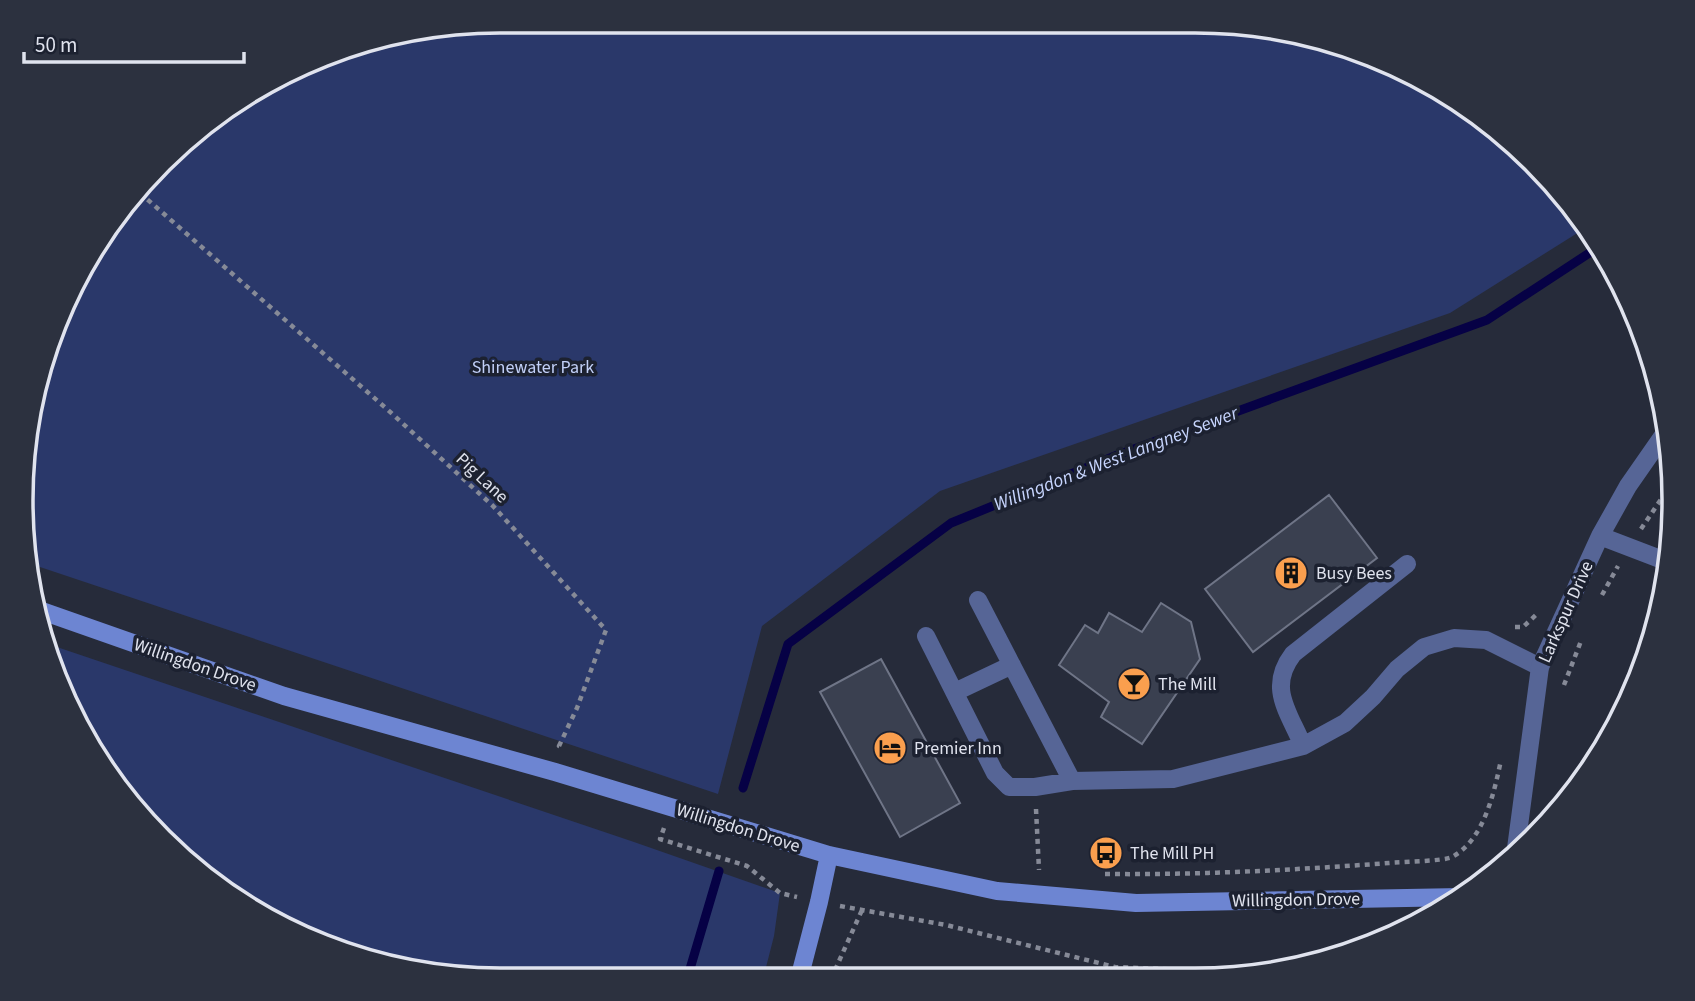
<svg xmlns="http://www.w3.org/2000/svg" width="1695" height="1001" font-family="'Source Sans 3',sans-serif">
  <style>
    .green { fill: #2a386a }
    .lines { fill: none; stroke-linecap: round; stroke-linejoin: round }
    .stream { stroke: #060145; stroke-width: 9 }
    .building { fill: #3a4050; stroke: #6f7587; stroke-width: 2 }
    .path { stroke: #868a97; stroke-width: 4.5; stroke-dasharray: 5 5; stroke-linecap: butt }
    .lane { stroke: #566596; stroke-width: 18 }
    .street { stroke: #566596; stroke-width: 18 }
    .secondary { stroke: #6d85d2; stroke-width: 18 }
    .labels { text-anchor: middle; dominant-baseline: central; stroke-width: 7; stroke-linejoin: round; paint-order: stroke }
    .park-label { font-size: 18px; fill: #c2d0f8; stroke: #1c2130 }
    .street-label { font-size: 18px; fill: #e0e3ee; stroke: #1c2130 }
    .poi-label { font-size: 18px; fill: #e0e3ee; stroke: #1c2130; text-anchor: start }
    .water-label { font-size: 19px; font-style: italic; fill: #c7d5fe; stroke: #1c2130 }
    .rim { fill: none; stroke: #e0e3ee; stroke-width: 3.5 }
  </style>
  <rect width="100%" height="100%" fill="#262b3a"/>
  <path class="green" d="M 501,21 L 1226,22 L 1349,47 L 1461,102 L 1534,162 L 1587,227 L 1450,313 L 940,491 L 762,626 L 718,794 L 31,564 L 21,501 L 46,347 L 102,234 L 209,120 L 347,46 Z
    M 45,643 L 634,842 L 780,893 L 774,936 L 763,979 L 469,979 L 346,954 L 234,899 L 120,792 L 47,655 Z"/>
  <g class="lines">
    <path class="stream" d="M 743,788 L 788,644 L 951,523 L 1115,456 L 1487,320 L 1600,246
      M 687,979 L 719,871"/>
  </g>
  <path class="building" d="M 1329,495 L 1377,558 L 1253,652 L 1205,589 Z
    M 1161,603 L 1191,622 L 1200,659 L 1142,744 L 1101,717 L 1109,702 L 1059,665 L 1085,625 L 1098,633 L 1109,613 L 1142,632 Z
    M 881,659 L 960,803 L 900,837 L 820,692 Z"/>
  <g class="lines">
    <path class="path" d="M 140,193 L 388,410 L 493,506 L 606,630 L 577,708 L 559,746 L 564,747
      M 1641,529 L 1672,483
      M 1602,595 L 1618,566
      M 1515,627 L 1523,627 L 1537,614
      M 1564,685 L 1581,641
      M 1036,809 L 1039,870
      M 664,828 L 660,839 L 747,866 L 780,893 L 797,897
      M 1105,874 C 1200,875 1294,870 1389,863 C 1400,862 1445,861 1452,857 C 1484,840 1494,793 1501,760
      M 840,906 L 946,925 L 1115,967 L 1258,973
      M 831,979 L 862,910"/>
    <path class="lane" d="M 978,600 L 1072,781
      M 926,636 L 995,773 L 1009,787 L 1035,787 L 1072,781 L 1173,779 L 1303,746 L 1345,723 L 1373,697 L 1397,669 L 1424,647 L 1454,638 L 1486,640 L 1540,667
      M 955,692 L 1012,665
      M 1303,746 C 1289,712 1267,688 1293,654 L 1407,564"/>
    <path class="street" d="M 1600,536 L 1668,562
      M 1515,856 L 1540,667 L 1600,536 L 1628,486 L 1667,430"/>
    <path class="secondary" d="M 39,610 L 284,696 L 555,772 L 829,855 L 997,891 L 1136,903 L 1461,897
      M 799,979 L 819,902 L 829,855"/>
  </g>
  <defs>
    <symbol id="building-disc" viewBox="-11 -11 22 22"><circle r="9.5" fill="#fa9f4e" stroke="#1c2130"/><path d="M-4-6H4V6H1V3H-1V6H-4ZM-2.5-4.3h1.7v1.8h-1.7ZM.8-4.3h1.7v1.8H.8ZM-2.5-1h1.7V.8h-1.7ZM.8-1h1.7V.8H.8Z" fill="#111"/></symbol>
    <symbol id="bar-disc" viewBox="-11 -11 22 22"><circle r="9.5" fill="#fa9f4e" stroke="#1c2130"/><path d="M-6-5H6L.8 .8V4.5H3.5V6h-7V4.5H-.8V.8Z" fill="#111"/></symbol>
    <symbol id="hotel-disc" viewBox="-11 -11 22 22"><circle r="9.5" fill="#fa9f4e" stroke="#1c2130"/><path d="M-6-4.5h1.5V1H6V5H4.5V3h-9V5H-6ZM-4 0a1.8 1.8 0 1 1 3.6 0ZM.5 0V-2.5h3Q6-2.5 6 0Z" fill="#111"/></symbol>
    <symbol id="bus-disc" viewBox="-11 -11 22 22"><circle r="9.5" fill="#fa9f4e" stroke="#1c2130"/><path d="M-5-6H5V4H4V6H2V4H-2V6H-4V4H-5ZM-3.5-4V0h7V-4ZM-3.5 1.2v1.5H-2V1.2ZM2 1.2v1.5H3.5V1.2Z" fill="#111"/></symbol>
  </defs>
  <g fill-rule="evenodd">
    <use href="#building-disc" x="1272" y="554" width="38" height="38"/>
    <use href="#bar-disc" x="1115" y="665" width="38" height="38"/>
    <use href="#hotel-disc" x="871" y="729" width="38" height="38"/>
    <use href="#bus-disc" x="1087" y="834" width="38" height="38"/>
  </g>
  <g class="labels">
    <g class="park-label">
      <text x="533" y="367">Shinewater Park</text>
    </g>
    <g class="street-label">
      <text transform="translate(482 478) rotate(43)">Pig Lane</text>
      <text transform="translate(1566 612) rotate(-66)">Larkspur Drive</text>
      <text transform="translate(195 665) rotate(19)">Willingdon Drove</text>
      <text transform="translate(738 828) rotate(17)">Willingdon Drove</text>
      <text transform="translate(1296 900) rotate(-1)">Willingdon Drove</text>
    </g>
    <g class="poi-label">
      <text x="1316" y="573">Busy Bees</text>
      <text x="1158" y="684">The Mill</text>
      <text x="914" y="748">Premier Inn</text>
      <text x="1130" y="853">The Mill PH</text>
    </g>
    <g class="water-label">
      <text transform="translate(1116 459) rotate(-21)">Willingdon &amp; West Langney Sewer</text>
    </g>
  </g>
  <path d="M0 0H1695V1001H0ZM500 33H1195A467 467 0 0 1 1662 500V501A467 467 0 0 1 1195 968H500A467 467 0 0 1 33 501V500A467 467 0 0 1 500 33Z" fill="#2c313f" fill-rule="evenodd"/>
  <path class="rim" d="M500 33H1195A467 467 0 0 1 1662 500V501A467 467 0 0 1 1195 968H500A467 467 0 0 1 33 501V500A467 467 0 0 1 500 33Z"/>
  <path d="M24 52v10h220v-10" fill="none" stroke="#e0e3ee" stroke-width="3.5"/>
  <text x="35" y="52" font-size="21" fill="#e0e3ee" stroke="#1c2130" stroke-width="5" paint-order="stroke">50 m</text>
</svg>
